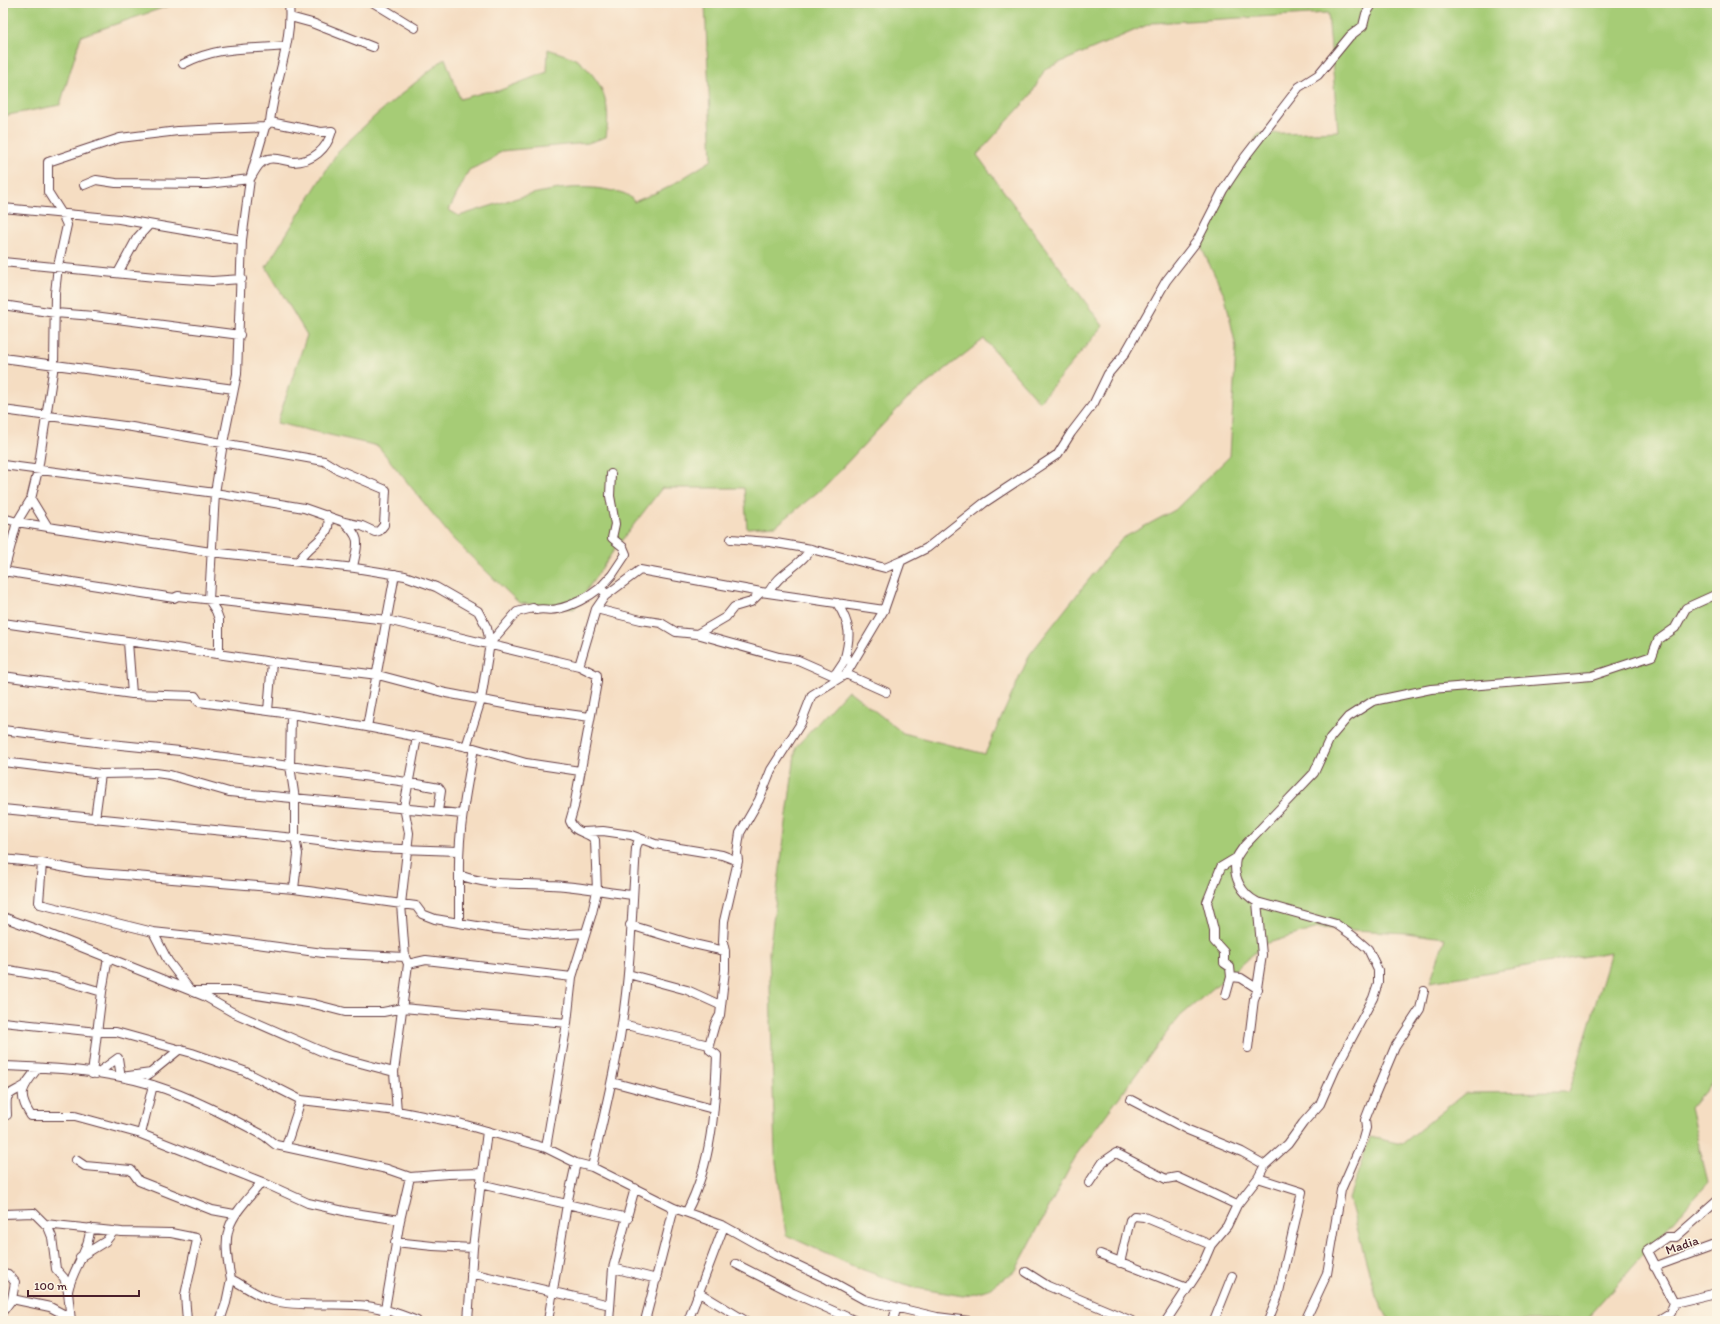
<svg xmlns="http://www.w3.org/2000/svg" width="1720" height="1324" font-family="Itim,sans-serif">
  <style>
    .green { fill: #a6cc76; stroke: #787650 }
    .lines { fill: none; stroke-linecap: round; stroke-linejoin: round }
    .minor-casing { stroke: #643c42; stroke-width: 10 }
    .minor { stroke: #fff; stroke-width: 8 }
    .labels { text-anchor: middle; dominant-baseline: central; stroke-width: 3; stroke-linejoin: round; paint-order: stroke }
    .street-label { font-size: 13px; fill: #4a1f2b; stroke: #fcf5e5 }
  </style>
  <rect width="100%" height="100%" fill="#fcf5e5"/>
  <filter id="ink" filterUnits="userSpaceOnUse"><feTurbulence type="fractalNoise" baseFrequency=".025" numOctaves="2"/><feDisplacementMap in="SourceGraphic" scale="8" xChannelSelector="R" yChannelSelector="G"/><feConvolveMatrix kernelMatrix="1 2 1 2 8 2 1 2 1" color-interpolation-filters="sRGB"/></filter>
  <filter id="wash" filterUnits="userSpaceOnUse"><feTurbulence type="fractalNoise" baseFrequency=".012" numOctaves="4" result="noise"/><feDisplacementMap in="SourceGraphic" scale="16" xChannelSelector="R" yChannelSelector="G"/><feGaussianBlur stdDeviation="0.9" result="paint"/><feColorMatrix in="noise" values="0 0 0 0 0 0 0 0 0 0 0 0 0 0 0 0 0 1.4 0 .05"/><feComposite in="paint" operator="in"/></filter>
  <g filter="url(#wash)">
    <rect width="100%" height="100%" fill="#f5ddc2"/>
    <path class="green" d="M 3,3 L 177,3 L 81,36 L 60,105 L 3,116 Z
      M 705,3 L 1717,3 L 1717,1077 L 1690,1109 L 1708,1182 L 1585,1321 L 1389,1321 L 1373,1287 L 1349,1198 L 1370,1137 L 1402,1144 L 1465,1093 L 1569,1092 L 1611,952 L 1430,982 L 1445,938 L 1406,933 L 1318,928 L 1265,944 L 1177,1019 L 1077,1154 L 1016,1270 L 989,1289 L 963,1296 L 910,1287 L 853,1266 L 786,1235 L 775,1155 L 769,952 L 796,747 L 848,690 L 903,733 L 985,754 L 1030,654 L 1121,539 L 1175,510 L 1230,456 L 1236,347 L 1225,296 L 1199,243 L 1258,134 L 1338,131 L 1328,13 L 1152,23 L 1045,69 L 1031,95 L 977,155 L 1103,326 L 1039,402 L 984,339 L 907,399 L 824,487 L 776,526 L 747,528 L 744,488 L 662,488 L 612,553 L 574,609 L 519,603 L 453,539 L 378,446 L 277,423 L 307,335 L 266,267 L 338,151 L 375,116 L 445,58 L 460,99 L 485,92 L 498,91 L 547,72 L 548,49 C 558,53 572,56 580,62 C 605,84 611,106 606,137 L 588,143 L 501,151 L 491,160 L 469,170 L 449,210 L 459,216 C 508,201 562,179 613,191 C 621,192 630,194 634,202 L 667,188 L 712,160 Z"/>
  </g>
  <g filter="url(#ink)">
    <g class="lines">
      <defs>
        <path id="minor" d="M 374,3 L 415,28
          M 290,17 L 312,23 L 373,47
          M 183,64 C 220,45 247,50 286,46
          M 84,185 L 96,180 L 116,183 L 207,184 L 250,179 C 255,171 259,161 268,159 C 276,157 285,161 293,162 C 313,162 327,149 332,131 L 321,132 L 270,122
          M 3,208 L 119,219 L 242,240
          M 3,262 L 155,277 L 212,281 L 242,279
          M 118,273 L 137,238 L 148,226
          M 3,305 L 55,313 L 94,316 L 240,335
          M 3,358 L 234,389
          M 3,410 L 132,427 L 324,461 L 337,469 L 386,490 L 384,525 L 379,531 L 375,532 L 362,526 L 344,522 L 304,508 L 215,493 L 3,465
          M 31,499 L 48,527
          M 3,518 L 17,522 L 48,527 L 211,552 L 355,568 L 405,576 L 436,587 L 478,611 L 487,628 L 490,643 L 481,700 L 466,747
          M 344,522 C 363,540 357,544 353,567
          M 731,539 L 770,542 L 811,549 L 885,568 L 901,561
          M 299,561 C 310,542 335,537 327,515
          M 3,571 L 174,598 L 178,596 L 387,620 L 579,666 L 597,675 L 597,682 L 574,807 L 570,821 C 576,835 586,830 595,840 L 597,891 L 592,913 L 572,977 L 567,1023 L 546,1148
          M 3,575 L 17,522 L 31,499 L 38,470 L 54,365 L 55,293 L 58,266 L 67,225 L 62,214 L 48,192 L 48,162 L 120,138 L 178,131 L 265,127
          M 768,593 C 779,573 799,567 811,549
          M 607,594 L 600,588 L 612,575 L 626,554 L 623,547 L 612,538 L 615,524 L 610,496 L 611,474
          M 837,603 C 851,625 851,636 844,661
          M 596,609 L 605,596 L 640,570 L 761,592
          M 3,623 L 272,662 L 378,675 L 446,693 L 530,709 L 590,717
          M 697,634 L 726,617 L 734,607 L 751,602 L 761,592 L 884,610
          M 128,642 L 132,694
          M 490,643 L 517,612 L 533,608 L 536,610 C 543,608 550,611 557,609 C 572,606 589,597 600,588
          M 219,654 L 219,619 L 216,611 L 209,600 L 215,493 L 223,443 L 237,374 L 242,240 L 250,179 L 265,127 L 270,122 C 274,82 293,44 289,3
          M 579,666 L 596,609 L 641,620 L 661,623 L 676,632 L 697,634 L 779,657 L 798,660 L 839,678
          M 846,674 L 886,692
          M 3,676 L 132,694 L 195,696 L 199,702 L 291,714 L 367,727 L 474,748 L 526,763 L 580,771
          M 834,676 L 844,661 L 848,659
          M 268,711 L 272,662
          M 291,714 L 290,766 L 295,799 L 295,838 L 298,854 L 294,889
          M 367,727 L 395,574
          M 3,730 L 111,744 L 180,751 L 407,782 L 439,788 L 441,791 L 438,811
          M 474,748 C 466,790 458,832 459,875 C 488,886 519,883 550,885 C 577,886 605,892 632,895
          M 3,762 L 101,774 L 156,773 L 170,775 L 229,792 L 462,814
          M 3,809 L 295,838 L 373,848 L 458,851
          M 95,819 L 101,774
          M 583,832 L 603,831 L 631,835 L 655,844 L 722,855 L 738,861
          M 3,859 L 42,863 L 86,872 L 294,889 L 416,906 L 422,914 L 435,919 L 495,929 L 553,935 L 585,933
          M 42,863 L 39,902 L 40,904 L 153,932 L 227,940 L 323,953 L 405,957
          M 459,875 L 459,922
          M 1257,902 L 1262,955 L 1257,988
          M 3,917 L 41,931 L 204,996 L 232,1012 L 330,1055 L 394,1072 L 397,1111 L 459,1123 L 546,1148 L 576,1163 L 592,1167 L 674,1208 L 724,1226 L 776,1255 L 827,1279 L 865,1300 L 937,1317 L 969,1321
          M 630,925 L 689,943 L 725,951
          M 153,932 L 168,961 L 191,991 L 231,991 L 314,1004 L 345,1012 L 383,1012 L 403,1008 L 567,1023
          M 408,964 L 426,960 L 572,977
          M 3,969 L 55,978 L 102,992 L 108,957
          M 628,974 L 687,990 L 720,1005
          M 1231,977 L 1241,978 L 1258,989 L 1254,999 L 1248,1048
          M 1226,995 L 1231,977 L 1230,967 L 1224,963 L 1224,952 L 1214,941 L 1214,930 L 1207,902 L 1221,867 L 1236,858
          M 3,1022 L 97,1032 L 116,1032 L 192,1053 L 244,1071 L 301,1100 L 397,1111
          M 622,1024 L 709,1045
          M 3,1066 C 53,1068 106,1070 153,1085 C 191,1097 227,1116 261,1134 C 267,1137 271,1142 276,1145 L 387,1169 L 410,1177 L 448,1174 L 481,1173
          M 38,1068 C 23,1087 16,1093 31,1116 L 75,1116 L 141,1134 L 262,1182 L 308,1203 L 348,1212 L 400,1220 L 410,1177
          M 394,1072 L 408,964 L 405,957 L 401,904 L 409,833 L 404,807 L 417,737
          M 92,1074 L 102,992
          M 96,1074 L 118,1058 L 121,1077 L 151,1073
          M 148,1075 L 180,1049
          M 612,1082 L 713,1109
          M 1131,1100 L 1188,1130 L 1242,1152 L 1265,1165
          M 3,1115 L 7,1115 C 6,1092 5,1097 24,1086
          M 141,1134 L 153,1085
          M 286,1146 L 301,1100
          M 76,1160 L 85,1166 L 131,1170 L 139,1181 L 212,1210 L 234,1214
          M 592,1167 C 603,1120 615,1073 622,1024 C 631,966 632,907 636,848 L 638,842 L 642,840
          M 1258,1178 L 1302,1192 L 1278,1296 L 1268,1321
          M 262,1182 C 229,1221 220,1226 231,1279 C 245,1286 258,1297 274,1301 C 300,1307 329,1303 356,1305 C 378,1306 397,1313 417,1321
          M 1089,1183 L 1103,1162 L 1116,1153 L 1166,1179 L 1177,1177 L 1237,1205
          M 480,1184 L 628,1218
          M 687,1211 C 712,1163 715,1108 717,1055 L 710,1050 L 709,1045 L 715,1024 L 720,1015 L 725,970 L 725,951 L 723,942 L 724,921 L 738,861 L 737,853 L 740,833 L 759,800 L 771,770 L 801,723 L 812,695 L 846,674 L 884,610 L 901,561 L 927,548 L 984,503 L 1058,454 L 1071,433 L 1094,403 L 1108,374 L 1124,355 L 1166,281 L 1197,241 L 1223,190 L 1245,157 L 1299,87 L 1318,75 L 1350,36 L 1363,26 L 1366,14 L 1373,3
          M 3,1214 L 34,1213 L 48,1227 L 52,1237 L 56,1269 L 64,1278 L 68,1292 L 71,1321
          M 45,1224 L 122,1232 L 171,1233 L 196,1238 L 197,1240 L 185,1295 L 187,1321
          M 395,1242 L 433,1246 L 473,1248
          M 1100,1254 L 1187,1288
          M 80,1257 L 106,1241 L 114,1231
          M 1120,1263 L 1130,1220 L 1134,1216 L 1144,1217 L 1211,1245
          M 736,1264 L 793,1293 L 856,1321
          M 1654,1267 L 1717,1244
          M 613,1268 L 657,1279
          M 1026,1272 L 1048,1286 L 1132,1321
          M 3,1273 L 8,1274 L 15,1282 L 12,1299
          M 471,1273 L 610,1305
          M 68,1291 C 72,1270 90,1249 90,1228
          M 698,1292 L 746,1321
          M 1674,1303 L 1717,1293
          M 3,1311 L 12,1299 L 50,1307 L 71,1318
          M 220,1321 L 226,1303 L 231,1279
          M 383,1321 L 400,1220
          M 468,1321 L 473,1248 L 487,1131
          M 548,1321 L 567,1204 L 576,1163
          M 609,1321 L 613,1268 L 635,1188
          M 645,1321 L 674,1208
          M 688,1321 L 724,1226
          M 893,1321 L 896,1309
          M 1166,1321 L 1201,1268 L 1211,1245 L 1227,1226 L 1237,1205 L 1258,1178 L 1265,1165 L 1288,1144 L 1303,1123 L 1320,1104 L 1335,1070 L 1373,998 L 1378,983 L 1378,970 L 1368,949 L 1353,936 L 1336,924 L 1257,902 C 1242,894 1232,877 1236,859 C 1238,854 1242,849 1245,845 L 1314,773 L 1330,738 L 1348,717 L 1373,701 L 1431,689 L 1592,676 L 1652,656 L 1658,640 L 1675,628 L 1686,608 L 1717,594
          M 1214,1321 L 1232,1276
          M 1305,1321 L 1327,1274 L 1341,1190 L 1362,1142 L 1366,1128 L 1365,1120 L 1374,1097 L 1395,1047 L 1420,1009 L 1424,991
          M 1657,1321 L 1670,1313 L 1674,1303 L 1647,1251 L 1667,1237 L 1676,1237 L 1717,1201"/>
      </defs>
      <use href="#minor" class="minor-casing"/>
      <use href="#minor" class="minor"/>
    </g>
  </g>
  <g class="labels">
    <g class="street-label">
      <text transform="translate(1682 1245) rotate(-19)">Madia</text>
    </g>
  </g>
  <rect width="1720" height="1324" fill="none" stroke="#fcf5e5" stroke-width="16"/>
  <path d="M28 1290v6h111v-6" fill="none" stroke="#4a1f2b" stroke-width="2"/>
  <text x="34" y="1290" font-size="12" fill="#4a1f2b" stroke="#fcf5e5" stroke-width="3" paint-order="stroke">100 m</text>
</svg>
